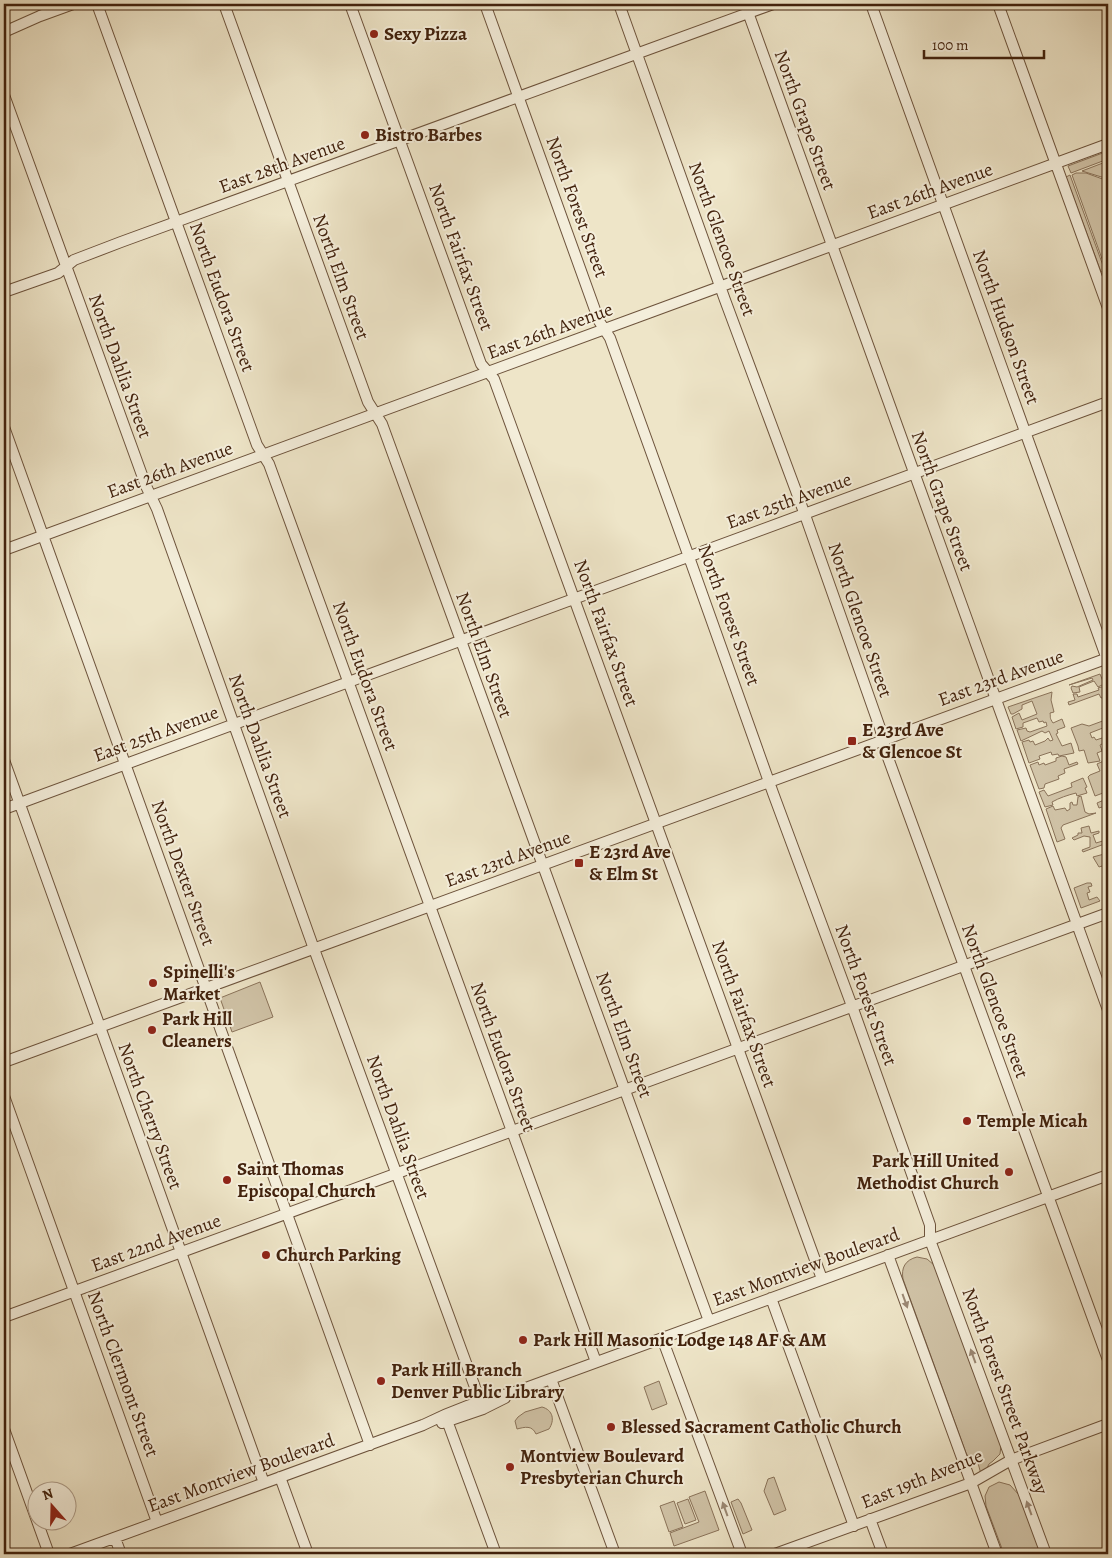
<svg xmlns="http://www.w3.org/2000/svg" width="1112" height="1558" font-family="Alegreya,serif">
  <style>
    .green { fill: #d1c4a8; stroke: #8a735a }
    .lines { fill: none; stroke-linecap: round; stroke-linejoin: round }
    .minor-casing { stroke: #6d533c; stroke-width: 12 }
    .minor { stroke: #f4eedb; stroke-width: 10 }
    .oneway { fill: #9b8874 }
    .poi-dot { fill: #8f2418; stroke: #f4eedb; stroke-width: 2 }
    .labels { text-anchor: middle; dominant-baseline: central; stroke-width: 4; stroke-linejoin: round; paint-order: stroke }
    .poi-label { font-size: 19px; font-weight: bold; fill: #42220d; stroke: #f4eedb; text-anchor: start }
    .street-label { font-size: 19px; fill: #42220d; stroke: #f4eedb }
  </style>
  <rect width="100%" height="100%" fill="#eee5c8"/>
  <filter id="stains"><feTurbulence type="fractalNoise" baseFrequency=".004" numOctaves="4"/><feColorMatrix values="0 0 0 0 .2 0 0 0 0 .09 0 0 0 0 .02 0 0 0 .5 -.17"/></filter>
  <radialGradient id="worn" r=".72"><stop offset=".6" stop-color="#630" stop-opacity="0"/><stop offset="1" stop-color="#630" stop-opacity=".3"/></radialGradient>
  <path class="green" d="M 1108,151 L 1108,159 L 1071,173 L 1068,166 Z
    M 1108,161 L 1108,179 L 1082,171 Z
    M 1076,173 L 1086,173 L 1108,181 L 1108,269 L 1106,270 L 1072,175 Z
    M 1070,175 L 1105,271 L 1101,272 L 1066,177 Z
    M 1100,674 L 1104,684 L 1098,687 L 1094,681 L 1079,687 L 1080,692 L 1073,693 L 1071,688 L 1072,686 L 1077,687 L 1093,680 L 1092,678 L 1069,685 Z
    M 1105,686 L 1108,696 L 1101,698 L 1099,694 L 1069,705 L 1068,702 L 1075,700 L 1073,694 L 1077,694 L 1078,697 L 1099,690 L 1098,688 Z
    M 1052,692 L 1051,700 L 1054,712 L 1050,713 C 1051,718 1049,717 1053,723 L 1062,719 L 1065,727 L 1057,730 L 1058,733 L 1056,734 L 1062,746 L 1071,743 L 1074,753 L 1059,756 L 1058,754 L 1052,755 L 1051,752 L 1039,756 L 1040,759 L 1029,763 L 1022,742 L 1029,740 L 1030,742 L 1033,741 L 1035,745 L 1045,741 L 1048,738 L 1050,741 L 1053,740 L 1049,731 L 1045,733 L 1042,731 L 1021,741 L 1017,730 L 1026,728 L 1027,731 L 1030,732 L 1047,726 L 1046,722 L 1044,723 L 1043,721 L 1039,722 L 1037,718 L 1023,723 L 1023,727 L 1016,729 L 1012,717 L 1019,713 L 1022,720 L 1037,714 L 1032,701 L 1022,705 L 1022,709 L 1013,714 L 1011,714 L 1008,707 Z
    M 1108,719 L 1108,726 L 1090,733 L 1092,738 L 1094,737 L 1096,740 L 1108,736 L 1108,741 L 1100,745 L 1102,751 L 1097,753 L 1100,761 L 1088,763 L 1084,750 L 1079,751 L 1078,746 L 1071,728 L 1082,724 L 1089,726 Z
    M 1062,756 L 1066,757 L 1069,765 L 1077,762 L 1078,764 L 1064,769 L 1065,773 L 1058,776 L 1059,779 L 1045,784 L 1044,788 L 1039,789 L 1030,765 L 1038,762 L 1039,765 L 1044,763 L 1045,765 L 1056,761 L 1056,758 Z
    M 1108,759 L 1106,762 L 1108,769 L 1103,771 L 1105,778 L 1108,777 L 1108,805 L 1099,808 L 1097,803 L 1104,800 L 1103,793 L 1095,796 L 1088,777 L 1090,775 L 1100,771 L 1097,764 Z
    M 1083,778 L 1087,787 L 1085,788 L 1087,793 L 1077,796 L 1076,793 C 1068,795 1059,798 1052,802 L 1053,805 L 1045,807 L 1039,792 L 1044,790 L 1048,796 L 1072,787 L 1071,783 Z
    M 1081,796 L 1085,812 L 1089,814 L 1096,813 L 1063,825 L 1061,828 L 1065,839 L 1057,842 L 1046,809 L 1053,806 L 1055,810 L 1065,808 L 1067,811 L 1070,809 L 1070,803 L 1072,802 L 1073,805 L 1077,805 L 1078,797 Z
    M 1089,826 L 1091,833 L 1099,831 L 1099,833 L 1093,835 L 1096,843 L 1106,840 L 1107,843 L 1083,852 L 1082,850 L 1090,847 L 1090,837 L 1084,836 L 1074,840 L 1072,838 L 1078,835 L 1078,833 L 1082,833 L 1081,828 Z
    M 1108,853 L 1108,869 L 1103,869 L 1102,866 L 1099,867 L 1093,857 Z
    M 1087,883 L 1091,883 L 1092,886 L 1088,887 L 1090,892 L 1087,893 L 1089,900 L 1097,897 L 1100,901 L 1081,908 L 1074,888 Z
    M 260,982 L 273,1017 L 232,1032 L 220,998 Z
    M 917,1257 L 927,1259 L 934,1265 L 1001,1445 L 1000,1454 L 993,1461 L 989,1464 L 982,1478 L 978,1463 L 969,1458 L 966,1453 L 903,1279 C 901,1268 905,1260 917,1257 Z
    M 659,1381 L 667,1404 L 652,1410 L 644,1387 Z
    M 542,1407 C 553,1410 555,1420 549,1429 L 536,1434 C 532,1425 525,1427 517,1429 L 515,1421 L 518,1417 L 525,1412 Z
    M 774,1477 L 786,1510 L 774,1515 L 764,1491 L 768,1479 Z
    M 999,1482 L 1010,1485 L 1020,1496 L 1042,1554 L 1004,1554 L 986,1506 L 985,1496 L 989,1487 Z
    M 705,1491 L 719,1530 L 674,1546 L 670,1533 L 699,1522 L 689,1497 Z
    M 688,1499 L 696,1520 L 685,1524 L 677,1503 Z
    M 738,1499 L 741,1503 L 752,1530 L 743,1534 L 731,1502 Z
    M 674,1501 L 683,1527 L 669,1532 L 660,1506 Z"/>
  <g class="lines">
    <defs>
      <path id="minor" d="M 97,4 L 257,445 L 269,464 L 596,1362
        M 224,4 L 368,402 L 382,424 L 709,1321
        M 350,4 L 481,364 L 494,379 L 822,1279
        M 485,4 L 599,321 L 610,338 L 689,557 L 773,793 L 852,1006 L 930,1225 L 930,1240 L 1046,1554
        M 619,4 L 725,300 L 805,515 L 880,728 L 887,755 L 1108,1360
        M 745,4 L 1108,1010
        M 871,4 L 1108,662
        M 998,4 L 1108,308
        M 4,32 L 40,16 L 73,4
        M 4,95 L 146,486 L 157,509 L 314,949 L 483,1409
        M 4,292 L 58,273 L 74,260 L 121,242 L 773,4
        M 4,427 L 370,1445
        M 4,550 L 1108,144
        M 4,760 L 264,1483
        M 4,809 L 1108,402
        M 4,1062 L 1108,658
        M 4,1096 L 157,1522
        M 888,1255 L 997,1554
        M 771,1298 L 854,1526
        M 4,1317 L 1108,913
        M 662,1338 L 742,1554
        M 551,1379 L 615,1554
        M 445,1415 L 496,1554
        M 442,1423 L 483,1409 L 505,1398
        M 4,1429 L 49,1554
        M 280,1477 L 308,1554
        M 870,1519 L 883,1554
        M 115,1538 L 121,1554
        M 70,1554 L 423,1425 C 453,1410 483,1399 515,1392 L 1108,1175
        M 775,1554 L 971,1483 L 1011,1460 L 1108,1424"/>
    </defs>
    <use href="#minor" class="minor-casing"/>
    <use href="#minor" class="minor"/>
  </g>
  <defs><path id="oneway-solid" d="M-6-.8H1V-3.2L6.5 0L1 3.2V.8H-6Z" transform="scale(1.25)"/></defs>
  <g class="oneway">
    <use href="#oneway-solid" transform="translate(905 1301) rotate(70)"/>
    <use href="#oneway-solid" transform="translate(973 1356) rotate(-110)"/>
    <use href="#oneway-solid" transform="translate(1029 1508) rotate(-110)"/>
    <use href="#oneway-solid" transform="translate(725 1509) rotate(-110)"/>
  </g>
  <g class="poi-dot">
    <circle cx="374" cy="34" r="5"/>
    <circle cx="365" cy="135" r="5"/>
    <rect x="847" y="736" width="10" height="10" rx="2.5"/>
    <rect x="574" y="858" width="10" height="10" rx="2.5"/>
    <circle cx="153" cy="983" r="5"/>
    <circle cx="152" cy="1030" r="5"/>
    <circle cx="967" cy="1121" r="5"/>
    <circle cx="1009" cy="1172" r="5"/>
    <circle cx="227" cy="1180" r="5"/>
    <circle cx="266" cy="1255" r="5"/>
    <circle cx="523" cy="1340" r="5"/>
    <circle cx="381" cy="1381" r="5"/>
    <circle cx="611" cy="1427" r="5"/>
    <circle cx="510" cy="1467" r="5"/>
  </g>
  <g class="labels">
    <g class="poi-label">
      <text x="384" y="34">Sexy Pizza</text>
      <text x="375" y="135">Bistro Barbes</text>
      <text x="862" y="730">E 23rd Ave<tspan x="862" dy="22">&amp; Glencoe St</tspan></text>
      <text x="589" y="852">E 23rd Ave<tspan x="589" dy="22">&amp; Elm St</tspan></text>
      <text x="163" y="972">Spinelli's<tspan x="163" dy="22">Market</tspan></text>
      <text x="162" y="1019">Park Hill<tspan x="162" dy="22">Cleaners</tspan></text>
      <text x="977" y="1121">Temple Micah</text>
      <text x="999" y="1161" text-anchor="end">Park Hill United<tspan x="999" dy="22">Methodist Church</tspan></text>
      <text x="237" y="1169">Saint Thomas<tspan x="237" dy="22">Episcopal Church</tspan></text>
      <text x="276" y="1255">Church Parking</text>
      <text x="533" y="1340">Park Hill Masonic Lodge 148 AF &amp; AM</text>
      <text x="391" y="1370">Park Hill Branch<tspan x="391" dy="22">Denver Public Library</tspan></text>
      <text x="621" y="1427">Blessed Sacrament Catholic Church</text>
      <text x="520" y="1456">Montview Boulevard<tspan x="520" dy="22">Presbyterian Church</tspan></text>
    </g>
    <g class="street-label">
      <text transform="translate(805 120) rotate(70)">North Grape Street</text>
      <text transform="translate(282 165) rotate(-20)">East 28th Avenue</text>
      <text transform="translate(930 191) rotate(-20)">East 26th Avenue</text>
      <text transform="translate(577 207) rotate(70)">North Forest Street</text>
      <text transform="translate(722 239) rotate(70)">North Glencoe Street</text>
      <text transform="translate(461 257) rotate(70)">North Fairfax Street</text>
      <text transform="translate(341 277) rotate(70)">North Elm Street</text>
      <text transform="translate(222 297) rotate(70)">North Eudora Street</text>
      <text transform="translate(1006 327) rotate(70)">North Hudson Street</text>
      <text transform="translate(550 331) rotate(-20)">East 26th Avenue</text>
      <text transform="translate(120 366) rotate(70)">North Dahlia Street</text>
      <text transform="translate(170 470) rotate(-20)">East 26th Avenue</text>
      <text transform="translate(789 501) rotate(-20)">East 25th Avenue</text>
      <text transform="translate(942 501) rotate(70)">North Grape Street</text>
      <text transform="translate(729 615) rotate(70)">North Forest Street</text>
      <text transform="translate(860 620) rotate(71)">North Glencoe Street</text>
      <text transform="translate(606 633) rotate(70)">North Fairfax Street</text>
      <text transform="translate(484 655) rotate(70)">North Elm Street</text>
      <text transform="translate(365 676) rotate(70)">North Eudora Street</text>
      <text transform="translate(1001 678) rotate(-20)">East 23rd Avenue</text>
      <text transform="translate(156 734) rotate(-20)">East 25th Avenue</text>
      <text transform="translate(260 746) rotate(70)">North Dahlia Street</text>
      <text transform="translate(508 859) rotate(-20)">East 23rd Avenue</text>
      <text transform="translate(183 873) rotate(70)">North Dexter Street</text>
      <text transform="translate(866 995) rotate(70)">North Forest Street</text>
      <text transform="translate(995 1001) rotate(70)">North Glencoe Street</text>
      <text transform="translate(744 1014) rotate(70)">North Fairfax Street</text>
      <text transform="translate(624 1035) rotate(70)">North Elm Street</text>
      <text transform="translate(503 1057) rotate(70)">North Eudora Street</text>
      <text transform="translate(150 1116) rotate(70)">North Cherry Street</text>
      <text transform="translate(398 1127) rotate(70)">North Dahlia Street</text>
      <text transform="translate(156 1243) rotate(-20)">East 22nd Avenue</text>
      <text transform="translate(806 1267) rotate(-20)">East Montview Boulevard</text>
      <text transform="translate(123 1374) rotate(70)">North Clermont Street</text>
      <text transform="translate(1005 1391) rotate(70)">North Forest Street Parkway</text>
      <text transform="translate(241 1473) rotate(-20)">East Montview Boulevard</text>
      <text transform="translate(922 1479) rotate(-22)">East 19th Avenue</text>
    </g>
  </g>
  <rect width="1112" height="1558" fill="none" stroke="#eee5c8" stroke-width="20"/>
  <rect x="5" y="5" width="1102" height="1548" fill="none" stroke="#42220d" stroke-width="2.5"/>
  <rect x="10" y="10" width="1092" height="1538" fill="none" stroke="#42220d"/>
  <g transform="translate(52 1506) rotate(340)"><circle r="24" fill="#f4eedb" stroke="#ad9c89"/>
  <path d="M0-4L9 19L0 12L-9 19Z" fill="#8f2418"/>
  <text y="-8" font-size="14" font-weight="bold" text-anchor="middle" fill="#42220d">N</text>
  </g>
  <path d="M924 50v8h120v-8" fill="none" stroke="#42220d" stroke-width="2.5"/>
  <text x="932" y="50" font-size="15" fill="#42220d" stroke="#f4eedb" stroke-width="4" paint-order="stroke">100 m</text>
  <rect width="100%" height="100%" filter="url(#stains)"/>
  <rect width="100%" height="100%" fill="url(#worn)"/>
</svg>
